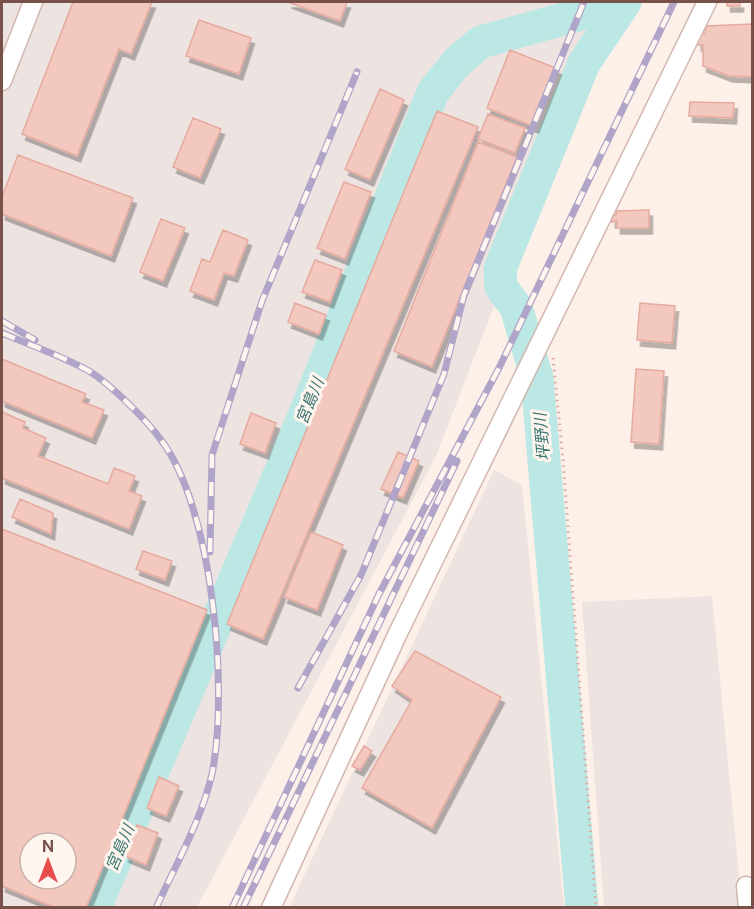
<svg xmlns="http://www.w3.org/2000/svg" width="754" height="909" font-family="'Public Sans','Noto Sans JP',sans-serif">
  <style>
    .industrial { fill: #ede4e1; fill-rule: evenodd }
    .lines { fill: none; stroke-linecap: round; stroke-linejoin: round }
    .river { stroke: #bbe7e4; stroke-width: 33 }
    .building { fill: #f3c8bf; stroke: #e6aa9f; stroke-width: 1.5; fill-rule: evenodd; filter: url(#shadow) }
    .minor-casing { stroke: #d2b7b0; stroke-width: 21 }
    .path { stroke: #d8aaa1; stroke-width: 3; stroke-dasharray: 1.5 4.5; stroke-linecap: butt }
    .minor { stroke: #fff; stroke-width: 18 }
    .rail-casing { stroke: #b0a5c8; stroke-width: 7 }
    .rail { stroke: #fff5ef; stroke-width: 4.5; stroke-dasharray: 14; stroke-linecap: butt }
    .labels { text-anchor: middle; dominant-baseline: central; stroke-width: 6; stroke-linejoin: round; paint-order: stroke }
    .water-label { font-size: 16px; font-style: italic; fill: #3b7672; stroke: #fff5ef }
  </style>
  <defs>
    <filter id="shadow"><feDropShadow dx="3.5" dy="6" stdDeviation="0" flood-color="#0004"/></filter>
  </defs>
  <rect width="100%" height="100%" fill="#fdf0e8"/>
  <path class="industrial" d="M 2,2 L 612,2 L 436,456 L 197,907 L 2,908 ZM 30,843 L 66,843 L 66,879 L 30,879 Z
    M 494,470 L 522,485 L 564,907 L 289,908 Z
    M 712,596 L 742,907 L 604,907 L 582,602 Z"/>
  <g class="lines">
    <path class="river" d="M 95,908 L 302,421 L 433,92 L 458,61 L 481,42 L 624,2
      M 582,908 L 537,378 L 516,307 L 501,287 L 500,269 L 584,63 L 625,2"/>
  </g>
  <path class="building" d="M 73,2 L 152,2 L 131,54 L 119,49 L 77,156 L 22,134 Z
    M 288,2 L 347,2 L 340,21 Z
    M 727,2 L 740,2 L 740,6 L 727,6 Z
    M 199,20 L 251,38 L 239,74 L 186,56 Z
    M 752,24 L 752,77 L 729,76 L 703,66 L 703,45 L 698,45 L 697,34 L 705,34 L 706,26 Z
    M 510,50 L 558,69 L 535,127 L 487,108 Z
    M 380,89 L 404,100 L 370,180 L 345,169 Z
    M 690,102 L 734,103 L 733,118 L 689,116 Z
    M 437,111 L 478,127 L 263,639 L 227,624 Z
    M 488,114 L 525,128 L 515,153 L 478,139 Z
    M 193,118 L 221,129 L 200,178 L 173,167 Z
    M 478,142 L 517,157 L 432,367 L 394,351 Z
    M 18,155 L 133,198 L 111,256 L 2,214 L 2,197 Z
    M 344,182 L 371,192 L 345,259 L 317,248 Z
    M 649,210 L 649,228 L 617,228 L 617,221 L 612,222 L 612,215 L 616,215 L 617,211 Z
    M 161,219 L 185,228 L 163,281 L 140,272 Z
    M 223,230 L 248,240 L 234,276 L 224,273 L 214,300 L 190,291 L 202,259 L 210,262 Z
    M 315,260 L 342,270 L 330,302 L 302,292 Z
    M 295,303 L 326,315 L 319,334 L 288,322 Z
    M 640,303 L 675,306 L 672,343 L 637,340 Z
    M 2,359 L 86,394 L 82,402 L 104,410 L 92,438 L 2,401 Z
    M 636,369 L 664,371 L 659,444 L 631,442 Z
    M 2,412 L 25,422 L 23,428 L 46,438 L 38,456 L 108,484 L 114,468 L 135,476 L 129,491 L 142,496 L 129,529 L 2,478 Z
    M 251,413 L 276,423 L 265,453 L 240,444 Z
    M 398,452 L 419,461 L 403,498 L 381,489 Z
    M 20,499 L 53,513 L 51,534 L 12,517 Z
    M 2,529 L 207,610 L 86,908 L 56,908 L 2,886 ZM 30,843 L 66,843 L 66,879 L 30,879 Z
    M 311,532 L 343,545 L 317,610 L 284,597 Z
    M 143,551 L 172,561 L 165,580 L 136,569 Z
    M 415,651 L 501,697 L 432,828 L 362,788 L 412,700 L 392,686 Z
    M 364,746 L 372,751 L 360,770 L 352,766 Z
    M 159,777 L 179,786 L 166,816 L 147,808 Z
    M 137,825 L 158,833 L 146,865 L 125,856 Z"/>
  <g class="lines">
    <defs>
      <path id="minor" d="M 2,81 L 33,2
        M 746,886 L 748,908
        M 271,908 L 398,633 L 707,2"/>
    </defs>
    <use href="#minor" class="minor-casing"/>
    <path class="path" d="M 553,358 L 563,460 L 596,908"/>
    <use href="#minor" class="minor"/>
    <defs>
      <path id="rail" d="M 2,321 L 35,340
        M 2,333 C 30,345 62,356 89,371 C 110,384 146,419 161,440 C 213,508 229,691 212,774 C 201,821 176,864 156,908
        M 210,552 L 212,455 L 262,301 L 357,72
        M 298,688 L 361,575 L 444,374 L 464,295 L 584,2
        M 232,908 L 379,594 L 499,368 L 674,2
        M 243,908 L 457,461"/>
    </defs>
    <use href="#rail" class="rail-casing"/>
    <use href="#rail" class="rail"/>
  </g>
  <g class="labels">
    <g class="water-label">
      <text transform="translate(310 401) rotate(-68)">宮島川</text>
      <text transform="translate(542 437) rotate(-95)">坪野川</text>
      <text transform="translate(120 848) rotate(-67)">宮島川</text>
    </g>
  </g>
  <rect width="754" height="909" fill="none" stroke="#78514b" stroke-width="6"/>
  <g transform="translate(48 861)"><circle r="28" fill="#fff5ef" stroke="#c9b3ad" stroke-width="1.5"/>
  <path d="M0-4.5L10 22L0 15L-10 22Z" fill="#e84c4d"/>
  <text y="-9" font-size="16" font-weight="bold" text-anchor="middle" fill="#78514b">N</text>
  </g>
</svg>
